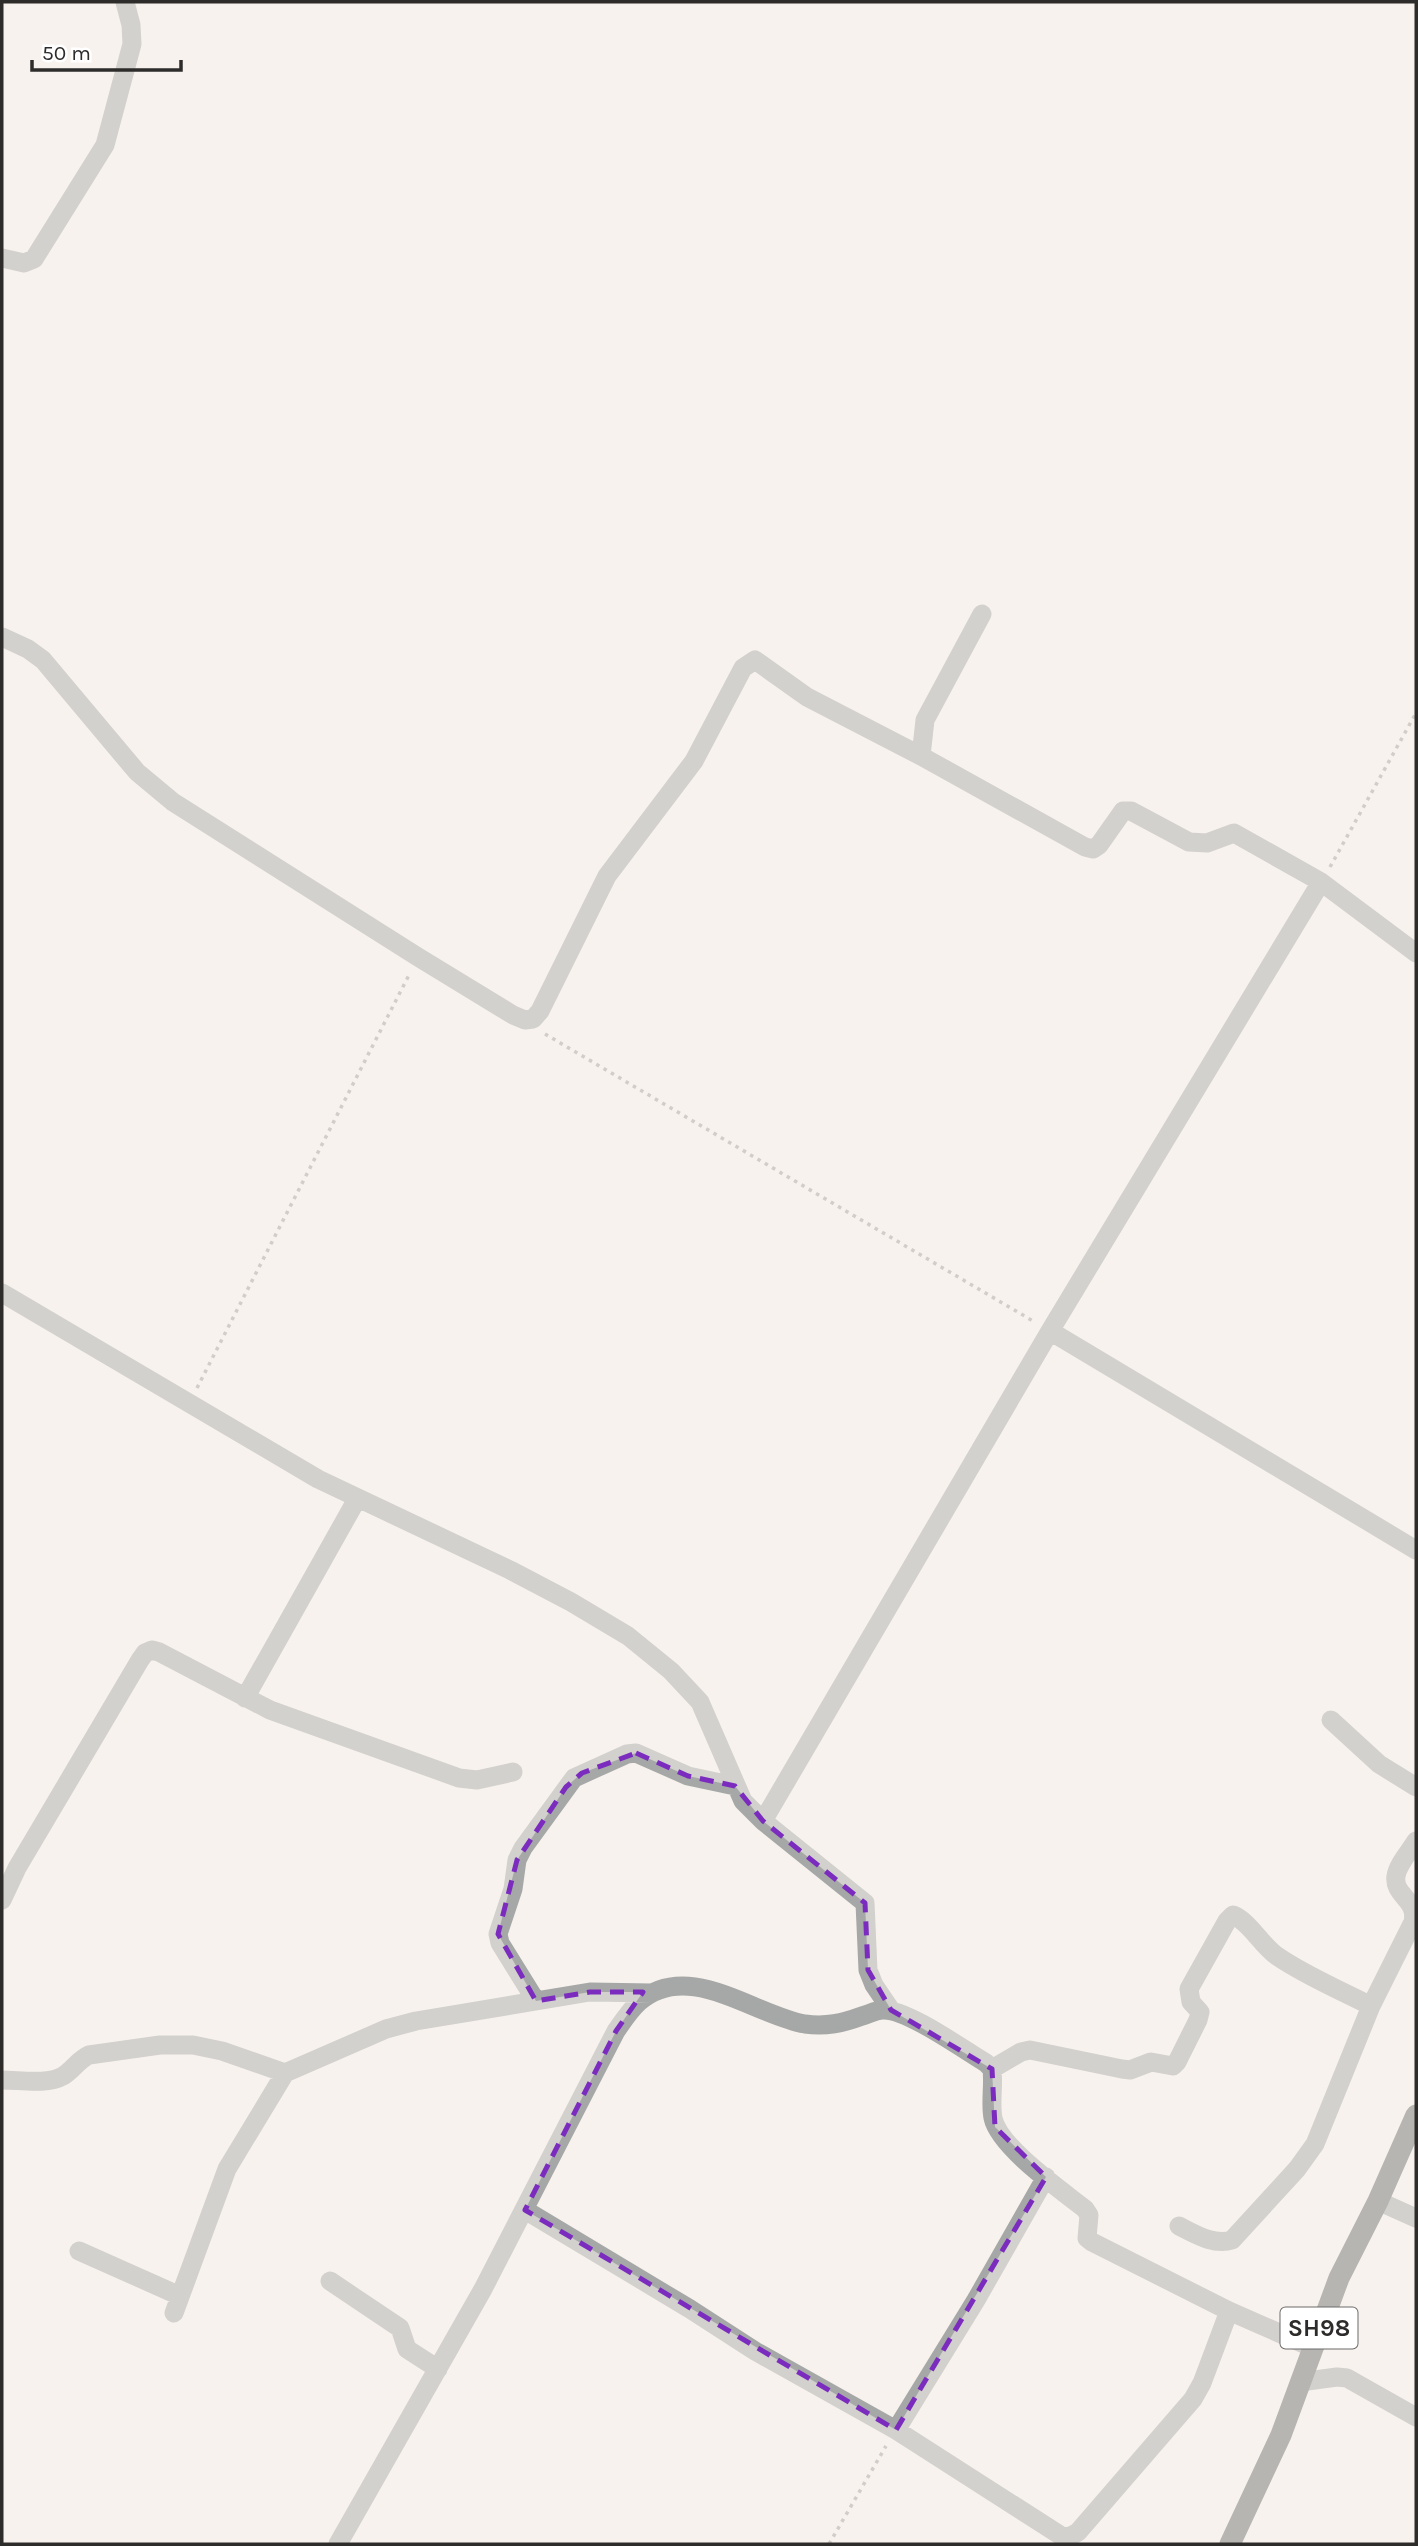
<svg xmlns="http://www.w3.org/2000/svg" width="1418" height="2546" font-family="Karla,sans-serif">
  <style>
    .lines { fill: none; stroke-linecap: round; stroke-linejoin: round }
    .path { stroke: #a4a09d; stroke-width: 3.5; stroke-dasharray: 3.5 5; stroke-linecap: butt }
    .street { stroke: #a5a8a7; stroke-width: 19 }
    .primary { stroke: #666a68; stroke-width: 21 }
    .marked { fill: none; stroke: #7b2cbf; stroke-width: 5; stroke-dasharray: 14 9; stroke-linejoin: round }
    .labels { text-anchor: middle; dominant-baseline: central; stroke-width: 5; stroke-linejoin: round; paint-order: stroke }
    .shield { fill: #fff; stroke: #6d6b6b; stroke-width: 2 }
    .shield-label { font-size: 24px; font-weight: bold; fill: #2e2c2b }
  </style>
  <rect width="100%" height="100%" fill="#f7f2ed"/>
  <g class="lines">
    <path class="path" d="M 1330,867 L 1416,713
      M 545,1034 L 1033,1321
      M 197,1388 L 409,975
      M 829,2544 L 886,2446"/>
    <path class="street" d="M 2,258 L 24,263 L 34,259 L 105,145 L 132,44 L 131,25 L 125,2
      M 2,637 L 28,649 L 43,660 L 137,772 L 173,802 L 418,957 L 513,1015 L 525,1020 L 533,1019 L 540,1011 L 607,876 L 694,761 L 743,668 L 755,660 L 807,697 L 921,756 L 1085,847 L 1093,849 L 1099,845 L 1123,811 L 1131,811 L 1189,842 L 1207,843 L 1234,833 L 1321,882 L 1416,953
      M 921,756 L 925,720 L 982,614
      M 2,1293 L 318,1479 L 510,1570 L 571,1602 L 628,1636 L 671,1671 L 700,1702 L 743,1801 L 763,1821 L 865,1903 L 868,1970 L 874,1985 L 891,2010
      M 1050,1331 L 1416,1550
      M 245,1698 L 357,1499
      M 1331,1720 L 1379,1764 L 1416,1787
      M 763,1821 L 1050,1331 L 1321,882
      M 2,1900 L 17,1868 L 140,1660 L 145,1653 L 152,1650 L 159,1652 L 270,1710 L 459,1778 L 477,1780 L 513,1772
      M 536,2001 L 500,1943 L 498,1934 L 513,1889 L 517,1860 L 523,1848 L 574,1778 L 627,1754 L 636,1753 L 688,1776 L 735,1786
      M 992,2069 L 1021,2052 L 1030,2050 L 1122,2069 L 1130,2070 L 1151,2062 L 1173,2066 L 1177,2062 L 1198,2020 L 1200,2012 L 1191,2002 L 1189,1989 L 1227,1921 L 1233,1915 C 1249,1921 1262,1946 1277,1956 C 1306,1976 1340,1990 1371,2006
      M 2,2080 C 20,2080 47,2085 63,2076 C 73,2070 78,2060 89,2055 L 160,2045 L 193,2045 L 222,2051 L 285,2073 L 386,2029 L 416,2021 L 590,1992 L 652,1993
      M 1378,2201 L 1416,2218
      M 525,2210 L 690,2309 L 755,2351 L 896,2430 L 1063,2537 L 1071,2536 L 1078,2532 L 1193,2399 L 1202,2383 L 1229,2311
      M 1179,2226 C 1195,2234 1214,2246 1232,2240 L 1297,2169 L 1315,2144 L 1371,2006 L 1413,1922 C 1418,1899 1393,1896 1396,1876 C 1398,1864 1410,1851 1416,1841
      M 79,2251 L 180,2296
      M 330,2281 L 400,2328 L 407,2349 L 438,2369
      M 174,2313 L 227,2169 L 285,2073
      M 1300,2382 L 1337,2377 L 1347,2378 L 1416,2417
      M 896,2430 L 976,2300 L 1046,2177
      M 338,2544 L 483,2289 L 616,2031 C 623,2021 630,2010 639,2002 C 688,1959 754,2015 805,2024 C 826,2027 843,2023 862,2016 C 869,2014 876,2010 883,2010 C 907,2009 964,2050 986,2063 L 992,2069 C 994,2085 990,2103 993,2118 C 999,2147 1061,2190 1085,2209 L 1089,2215 L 1087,2238 L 1092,2242 L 1229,2311 L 1311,2347"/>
    <path class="primary" d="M 1230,2544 L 1281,2435 L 1339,2278 L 1378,2201 L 1416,2115"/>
  </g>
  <path d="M0 0H1418V2546H0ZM 636,1753 L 688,1776 L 735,1786 L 763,1821 L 865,1903 L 868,1970 L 891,2010 L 992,2069 L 995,2127 L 1046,2177 L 896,2430 L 525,2210 L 616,2031 L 643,1992 L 590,1992 L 536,2001 L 498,1934 L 517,1860 L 566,1787 L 582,1773 Z" fill="#f7f2ed" fill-opacity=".55" fill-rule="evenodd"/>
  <path class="marked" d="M 636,1753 L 688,1776 L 735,1786 L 763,1821 L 865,1903 L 868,1970 L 891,2010 L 992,2069 L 995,2127 L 1046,2177 L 896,2430 L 525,2210 L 616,2031 L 643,1992 L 590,1992 L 536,2001 L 498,1934 L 517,1860 L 566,1787 L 582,1773 Z"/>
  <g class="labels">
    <rect class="shield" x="1280.5" y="2307.5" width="77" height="41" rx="5"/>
    <g class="shield-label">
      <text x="1319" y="2328">SH98</text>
    </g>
  </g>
  <rect width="1418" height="2546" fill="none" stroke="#2e2c2b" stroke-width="7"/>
  <path d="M32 60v10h149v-10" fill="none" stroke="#2e2c2b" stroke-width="3.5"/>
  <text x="42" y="60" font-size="21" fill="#2e2c2b" stroke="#ffffff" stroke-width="5" paint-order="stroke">50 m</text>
</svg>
